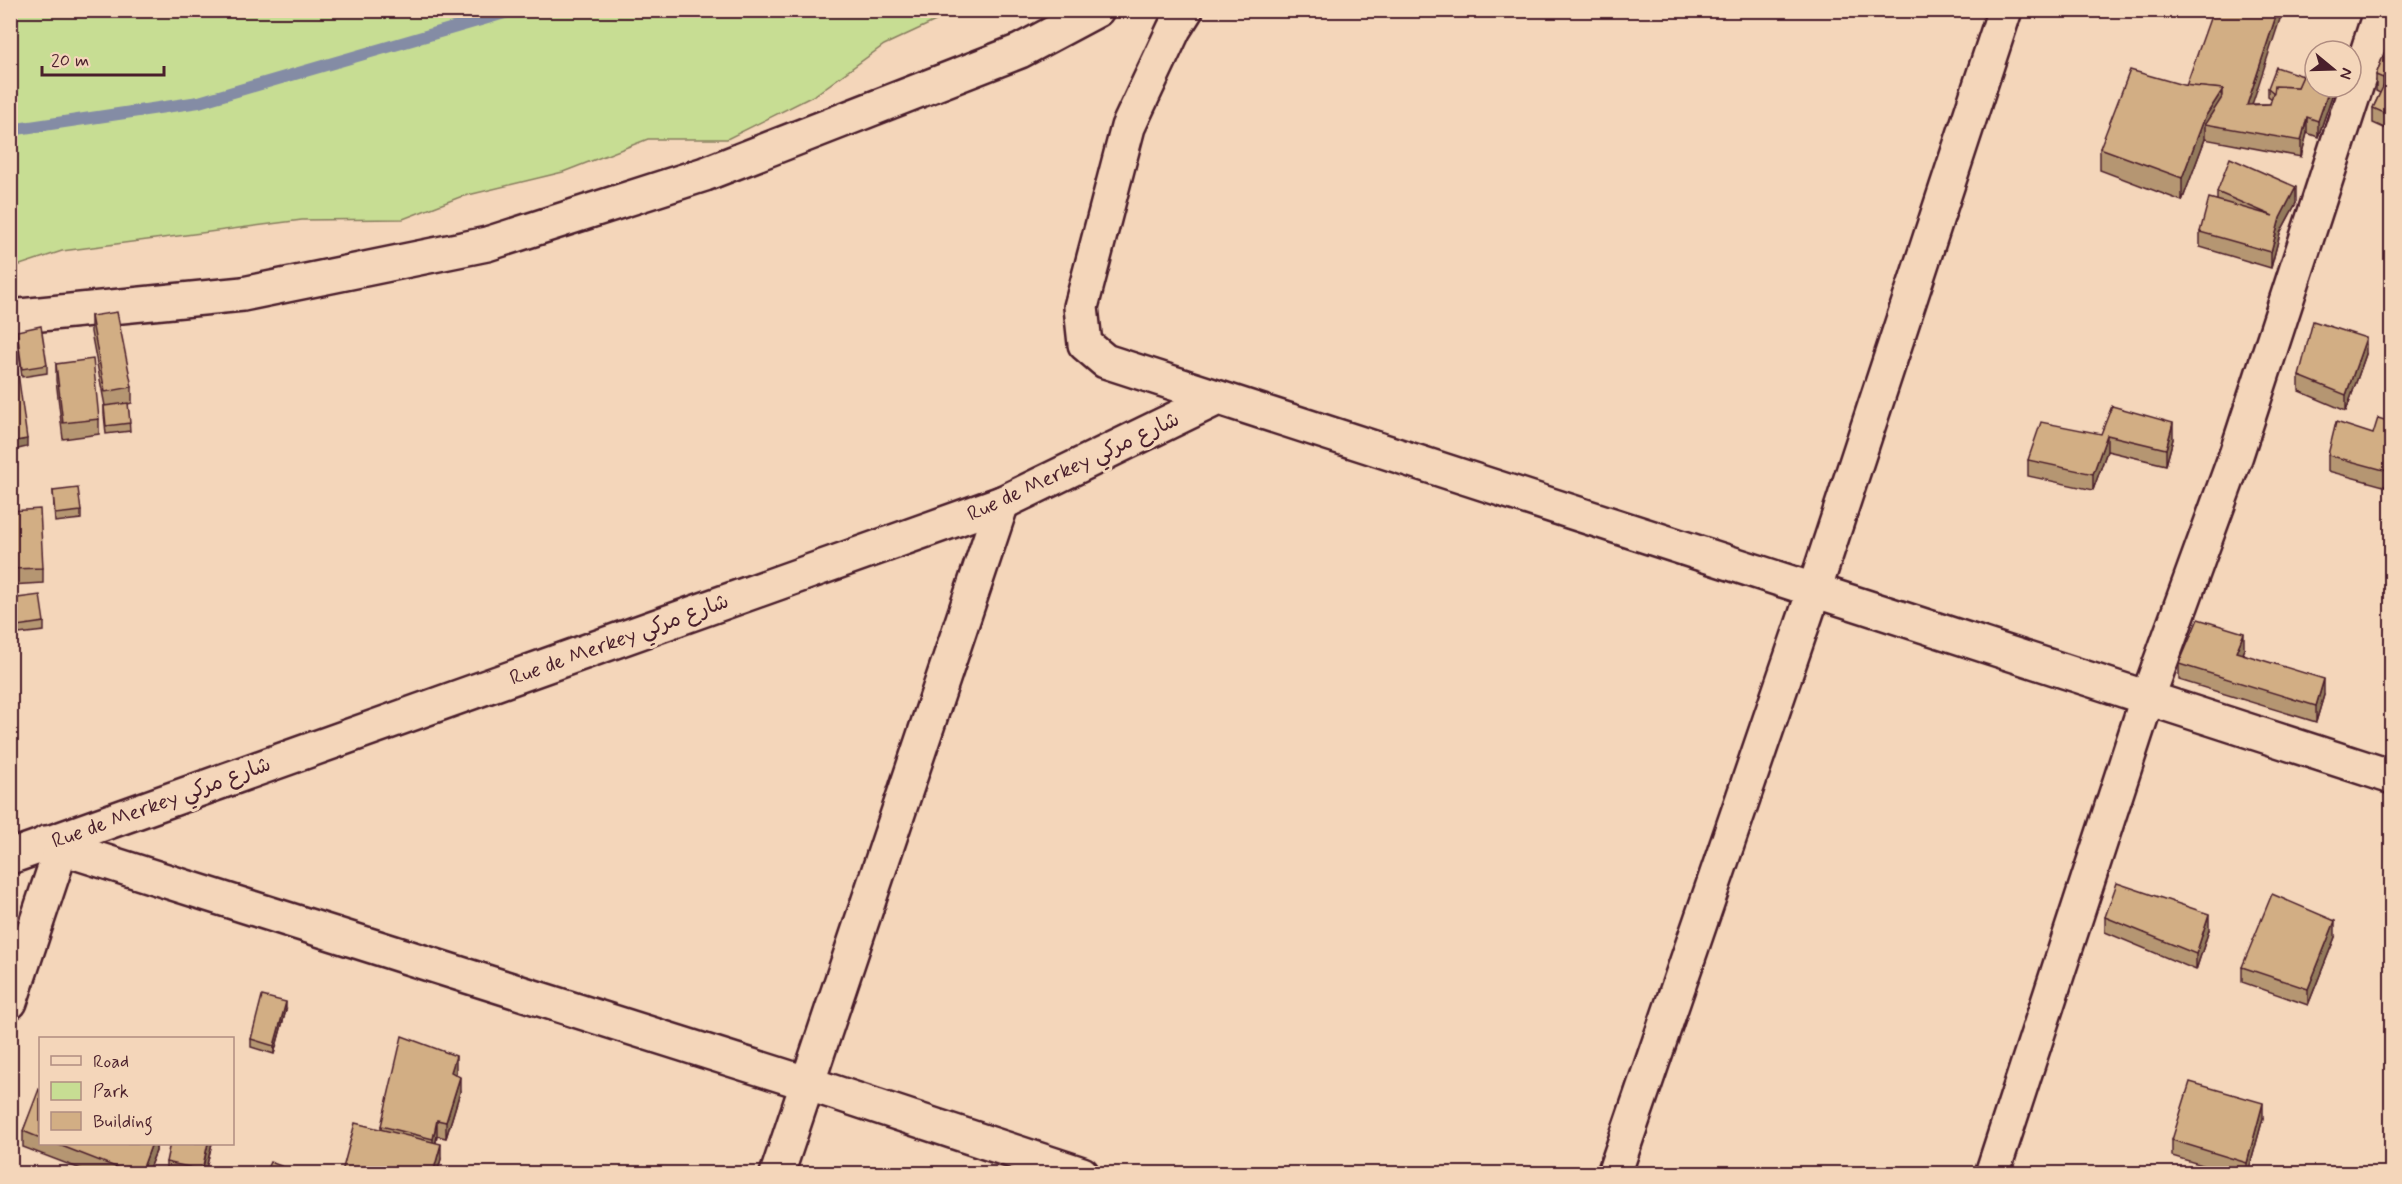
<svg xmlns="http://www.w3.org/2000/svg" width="2402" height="1184" viewBox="0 0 2402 1184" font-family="Mynerve,'Playpen Sans Arabic',sans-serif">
  <rect width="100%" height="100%" fill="#f4d6ba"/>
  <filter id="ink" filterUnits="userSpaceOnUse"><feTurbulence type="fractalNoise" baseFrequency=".0167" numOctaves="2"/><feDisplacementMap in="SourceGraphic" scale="12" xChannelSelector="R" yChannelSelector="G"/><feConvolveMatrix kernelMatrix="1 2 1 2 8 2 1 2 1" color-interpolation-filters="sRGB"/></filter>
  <g filter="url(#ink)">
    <!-- green -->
    <polygon fill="#c7dd93" stroke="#887e5f" stroke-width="1.5" points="11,10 957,10 957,11 884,45 815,95 727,139 648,139 563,172 460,197 403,219 302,220 62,251 11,268"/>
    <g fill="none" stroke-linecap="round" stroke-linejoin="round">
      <!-- stream -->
      <polyline stroke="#848ca5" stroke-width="12" points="10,130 199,102 515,10"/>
      <defs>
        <g id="street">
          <polyline points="1186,10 1174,29 1128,127 1081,307 1085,344 1105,361 2392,777"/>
          <polyline points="10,317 243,294 487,244 705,174 1020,51 1097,10"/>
          <polyline points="46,843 806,1083 1082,1174"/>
          <polyline points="10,857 1002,503 1218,398"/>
          <polyline points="10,1002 61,849"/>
          <polyline points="777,1174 1002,503"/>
          <polyline points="1614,1174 1814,591 2005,10"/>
          <polyline points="1992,1174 2147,699 2236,455 2381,10"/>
        </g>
      </defs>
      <!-- street casing -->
      <use href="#street" stroke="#4a1f2b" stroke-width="38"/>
      <!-- street -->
      <use href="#street" stroke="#f4d6ba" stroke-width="33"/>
    </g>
    <!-- wall -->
    <g fill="#b59672" stroke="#4a1f2b" stroke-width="1.5">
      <polygon points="2391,35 2391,131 2373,123 2373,108 2380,93 2376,91 2376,75"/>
      <polygon points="2183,85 2252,104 2270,104 2272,99 2268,96 2268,88 2333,87 2333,93 2318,137 2307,133 2301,157 2205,139 2182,201 2100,170 2100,148"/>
      <polygon points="2217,192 2296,203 2280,233 2271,268 2200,247 2200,232 2217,200"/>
      <polygon points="91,316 132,387 132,403 128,404 130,431 106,434 104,414 104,406 105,406 91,332"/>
      <polygon points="17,331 47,365 47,373 22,377 17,339"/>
      <polygon points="2366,354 2346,411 2299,391 2299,376"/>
      <polygon points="56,364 99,419 99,434 63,439 56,380"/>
      <polygon points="2391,422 2391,488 2328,471 2328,455 2373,434"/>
      <polygon points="2101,434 2173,439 2166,465 2107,451 2093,490 2028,476 2028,460"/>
      <polygon points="53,491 81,511 81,519 55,522"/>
      <polygon points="10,511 43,568 43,583 10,585"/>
      <polygon points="10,599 44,622 44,631 10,635"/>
      <polygon points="2244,649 2242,653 2324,695 2316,722 2179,680 2179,664"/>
      <polygon points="2105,917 2209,930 2196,970 2105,932"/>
      <polygon points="2335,937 2308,1005 2242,982 2242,967"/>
      <polygon points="286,1010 274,1054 251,1047 251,1039"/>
      <polygon points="456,1072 456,1074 460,1092 446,1138 437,1136 436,1142 441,1159 437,1173 342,1173 342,1172 381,1129 381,1126"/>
      <polygon points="40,1090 40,1143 156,1143 156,1151 147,1173 91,1173 23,1147 23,1131"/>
      <polygon points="2263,1118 2248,1173 2229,1173 2172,1156 2172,1140"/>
      <polygon points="212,1143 205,1173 166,1173 166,1162"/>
    </g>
    <!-- shaded-wall -->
    <g fill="#937a5c" stroke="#4a1f2b" stroke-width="1.5">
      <polygon points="2278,10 2283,10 2247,120 2247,105"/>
      <polygon points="2391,56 2391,71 2383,94 2383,78"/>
      <polygon points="2330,87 2333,87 2333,93 2318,137 2318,121"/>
      <polygon points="2223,89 2223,112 2205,124 2205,139 2182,201 2182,178 2205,117"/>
      <polygon points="2307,117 2307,133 2301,157 2301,141"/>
      <polygon points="2296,187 2296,203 2280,233 2271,268 2271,252 2280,218"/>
      <polygon points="2366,338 2366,354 2346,411 2346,395"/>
      <polygon points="2173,423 2173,439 2166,465 2166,449"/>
      <polygon points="2107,435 2107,451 2093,490 2093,474"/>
      <polygon points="27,439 27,447 10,451 10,442"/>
      <polygon points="2244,633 2244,649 2236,667 2236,652"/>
      <polygon points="2324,679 2324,695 2316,722 2316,706"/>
      <polygon points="2209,914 2209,930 2196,970 2196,954"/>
      <polygon points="2335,921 2335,937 2308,1005 2308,989"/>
      <polygon points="286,1002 286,1010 274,1054 274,1046"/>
      <polygon points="456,1056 456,1072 451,1088 451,1072"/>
      <polygon points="460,1077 460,1092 446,1138 446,1122"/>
      <polygon points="2263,1103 2263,1118 2248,1173 2247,1173 2247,1163"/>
      <polygon points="437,1120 437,1136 433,1155 433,1139"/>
      <polygon points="152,1143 156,1143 156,1151 147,1173 141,1173"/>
      <polygon points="208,1143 212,1143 205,1173 202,1173"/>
      <polygon points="441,1144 441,1159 437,1173 433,1173"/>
    </g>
    <!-- building -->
    <g fill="#d2ae84" stroke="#4a1f2b" stroke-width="1.5">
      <polygon points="2213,10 2278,10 2247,105 2270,104 2275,86 2298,87 2305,69 2315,72 2315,87 2330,87 2318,121 2307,117 2301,141 2205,124 2223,96 2223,89 2186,86"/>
      <polygon points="2391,35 2391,56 2383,78 2376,75"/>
      <polygon points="2276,67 2303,76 2298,87 2275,86 2274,93 2268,88"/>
      <polygon points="2130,70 2183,85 2223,89 2205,117 2182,178 2100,148"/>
      <polygon points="2391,70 2391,116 2373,108"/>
      <polygon points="2230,158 2296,187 2280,218 2271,252 2200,232 2209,198 2273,216 2217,192"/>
      <polygon points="117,312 132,387 105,392 91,316"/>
      <polygon points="2313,321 2366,338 2346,395 2299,376"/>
      <polygon points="41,326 47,365 22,369 17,331"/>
      <polygon points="10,329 12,329 27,439 10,442"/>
      <polygon points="93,359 99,419 63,423 56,364"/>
      <polygon points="128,403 130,423 106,426 104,406"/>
      <polygon points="2112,406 2173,423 2166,449 2107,435 2093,474 2028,460 2041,422 2101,434"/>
      <polygon points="2378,418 2391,422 2391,472 2328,455 2336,422 2373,434"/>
      <polygon points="78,488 81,511 55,514 53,491"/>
      <polygon points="40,509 43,568 10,569 10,511"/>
      <polygon points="40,595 44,622 10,627 10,599"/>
      <polygon points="2198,619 2244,633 2236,652 2324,679 2316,706 2179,664"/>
      <polygon points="2117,883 2209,914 2196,954 2105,917"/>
      <polygon points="2272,894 2335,921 2308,989 2242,967"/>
      <polygon points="262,996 286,1002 274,1046 251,1039"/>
      <polygon points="402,1036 456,1056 451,1072 460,1077 446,1122 437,1120 433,1139 381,1126"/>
      <polygon points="2190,1082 2263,1103 2247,1163 2172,1140"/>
      <polygon points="39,1089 40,1090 40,1138 23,1131"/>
      <polygon points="355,1123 441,1144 433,1173 346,1173 342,1172"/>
      <polygon points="54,1143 152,1143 141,1173 131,1173"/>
      <polygon points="170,1143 208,1143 202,1170 166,1162"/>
      <polygon points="270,1162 300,1173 265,1173"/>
    </g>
  </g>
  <g text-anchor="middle" stroke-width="6" stroke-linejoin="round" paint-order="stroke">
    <!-- street labels -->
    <g font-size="21" fill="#4a1f2b" stroke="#f4d6ba">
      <text transform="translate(1073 466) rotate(-25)" y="7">Rue de Merkey شارع مركي</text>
      <text transform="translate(619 639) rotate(-20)" y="7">Rue de Merkey شارع مركي</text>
      <text transform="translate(161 802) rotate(-20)" y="7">Rue de Merkey شارع مركي</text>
    </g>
  </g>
  <!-- margin -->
  <rect width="2402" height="1184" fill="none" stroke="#f4d6ba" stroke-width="36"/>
  <rect x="18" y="18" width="2366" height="1148" fill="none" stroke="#4a1f2b" stroke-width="2" filter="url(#ink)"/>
  <!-- legend -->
  <rect x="39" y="1037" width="195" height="108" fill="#f4d6ba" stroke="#b08d81" stroke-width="1.5"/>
  <rect x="51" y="1056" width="30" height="9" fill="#f4d6ba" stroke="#b08d81" stroke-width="1.5"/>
  <text x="93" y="1067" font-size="18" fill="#4a1f2b">Road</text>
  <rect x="51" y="1082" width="30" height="18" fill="#c7dd93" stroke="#b08d81" stroke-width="1.5"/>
  <text x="93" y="1097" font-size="18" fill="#4a1f2b">Park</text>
  <rect x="51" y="1112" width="30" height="18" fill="#d2ae84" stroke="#b08d81" stroke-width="1.5"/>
  <text x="93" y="1127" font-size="18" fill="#4a1f2b">Building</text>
  <!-- north arrow -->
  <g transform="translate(2333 69) rotate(109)"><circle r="28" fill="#f4d6ba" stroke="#b08d81" stroke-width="1.5"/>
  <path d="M0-4.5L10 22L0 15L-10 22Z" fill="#4a1f2b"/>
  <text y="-9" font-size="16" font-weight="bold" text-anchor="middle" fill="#4a1f2b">N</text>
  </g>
  <!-- scale -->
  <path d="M42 66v9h122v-9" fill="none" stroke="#4a1f2b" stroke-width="3"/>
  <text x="51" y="66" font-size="18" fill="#4a1f2b" stroke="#f4d6ba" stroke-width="4.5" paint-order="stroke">20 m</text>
</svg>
